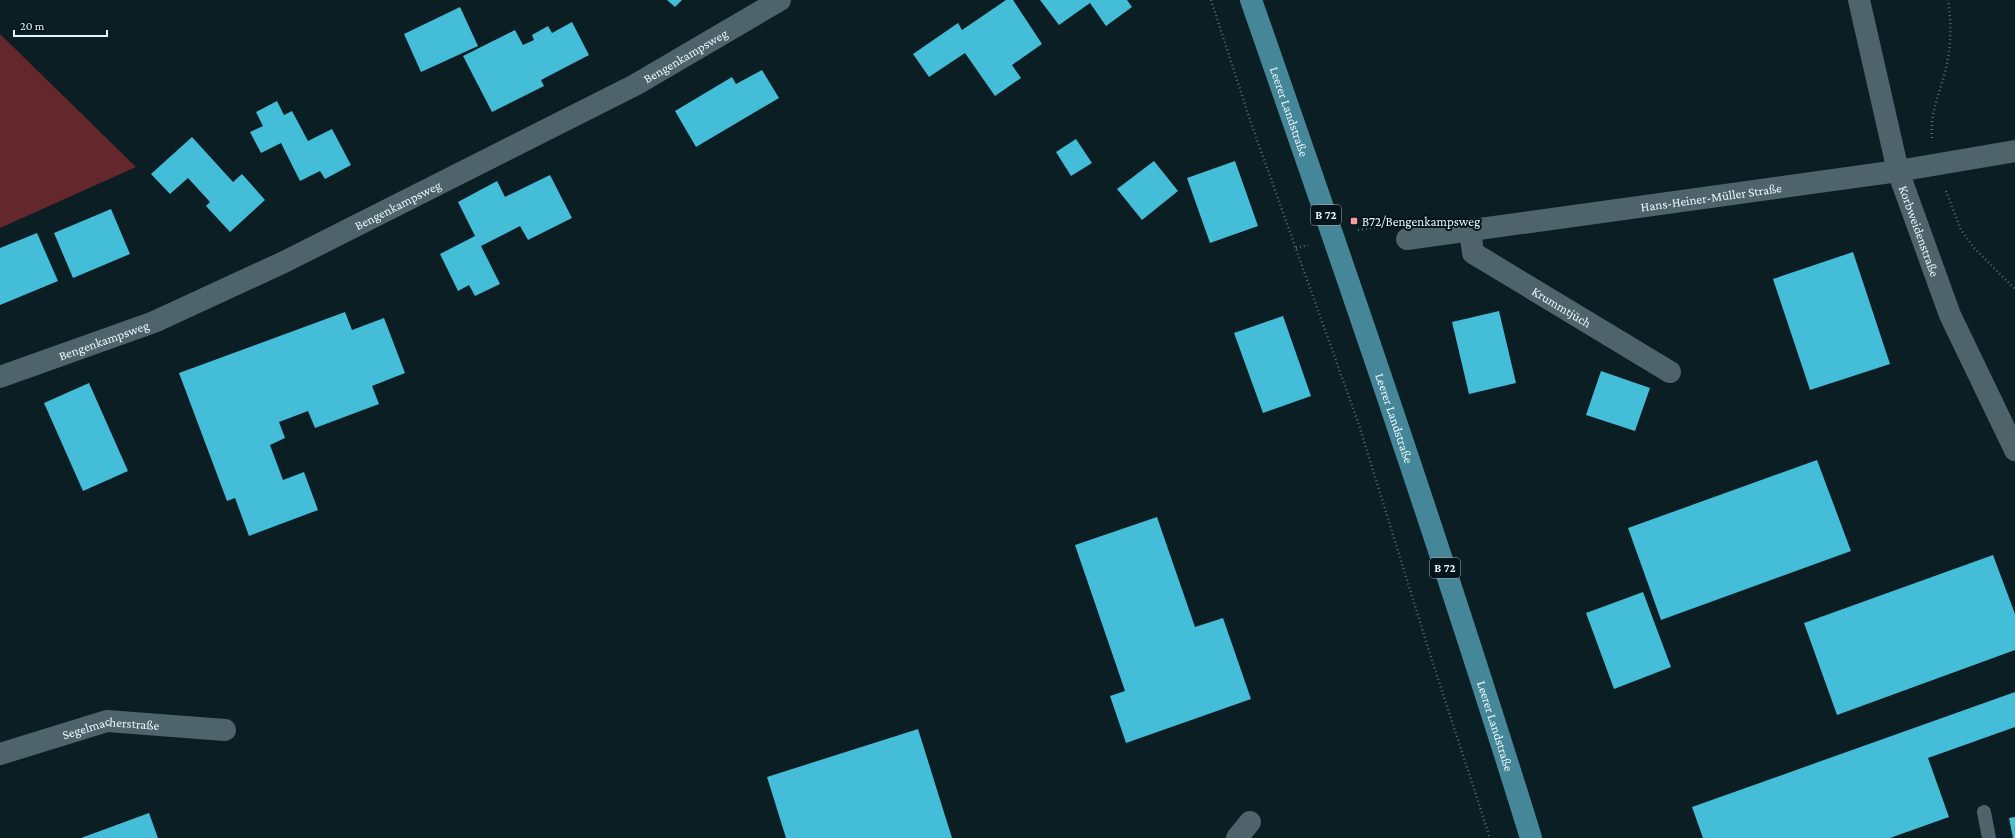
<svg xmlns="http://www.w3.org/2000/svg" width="2015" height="838" viewBox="0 0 2015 838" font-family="'Crimson Pro',serif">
  <rect width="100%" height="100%" fill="#0a1e23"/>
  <!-- green -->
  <polygon fill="#64282c" points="0,34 136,167 0,228"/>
  <!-- building -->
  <g fill="#44bdd9">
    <polygon points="667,0 682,0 675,7"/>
    <polygon points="1006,0 1013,0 1042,44 1012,65 1021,78 995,96 965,53 929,77 913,54 958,23 962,30"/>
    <polygon points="1040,0 1127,0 1132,7 1106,26 1090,3 1059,25"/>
    <polygon points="460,7 478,46 421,72 404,34"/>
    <polygon points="572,22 589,55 541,80 544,86 492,112 463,56 515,30 523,45 534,40 532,35 548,26 552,33"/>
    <polygon points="762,70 779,98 696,147 675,111 732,77 736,84"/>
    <polygon points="277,101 284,115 292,111 308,141 332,129 351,165 325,179 320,171 300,181 281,143 261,153 250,132 263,126 256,112"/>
    <polygon points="192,137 233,182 242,174 265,200 230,232 206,206 210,202 188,178 170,194 151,174"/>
    <polygon points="1076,139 1092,163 1071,176 1056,152"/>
    <polygon points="1154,161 1178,191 1142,220 1117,189"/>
    <polygon points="1235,161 1258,226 1210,243 1187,178"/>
    <polygon points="550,175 572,218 528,240 520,226 481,246 500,284 475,296 469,285 458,291 440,254 475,236 458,202 497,181 505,197"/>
    <polygon points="111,209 130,254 73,278 54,233"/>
    <polygon points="37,233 58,281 0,305 0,248"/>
    <polygon points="1853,252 1890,364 1810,390 1773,279"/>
    <polygon points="1499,311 1516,383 1469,394 1452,322"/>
    <polygon points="345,312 352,330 384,318 405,373 372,386 379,404 315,428 308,411 279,422 285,438 270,445 283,480 304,472 318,510 249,536 235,498 227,501 179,373"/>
    <polygon points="1283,316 1311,396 1263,413 1234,333"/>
    <polygon points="1601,371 1650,388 1635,431 1586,415"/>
    <polygon points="89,383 128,471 83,491 44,403"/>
    <polygon points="1817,460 1851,551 1661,620 1628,528"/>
    <polygon points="1157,517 1195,627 1223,618 1251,699 1126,743 1110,696 1125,691 1075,545"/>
    <polygon points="1993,555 2015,614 2015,650 1837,715 1804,623"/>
    <polygon points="1643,592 1671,667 1614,689 1586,613"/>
    <polygon points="2015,692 2015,727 1928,758 1949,817 1890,838 1703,838 1692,807"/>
    <polygon points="918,729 952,838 786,838 767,777"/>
    <polygon points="149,813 158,838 81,838"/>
    <polygon points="2015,817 2015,838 2013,838 2009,818"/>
  </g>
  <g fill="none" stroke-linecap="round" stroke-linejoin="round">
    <!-- path -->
    <g stroke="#58696e" stroke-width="2.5" stroke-dasharray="1 3" stroke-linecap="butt">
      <polyline points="1211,0 1251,123 1359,425 1429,651 1490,838"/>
      <path d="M1932,138C1930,115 1938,97 1944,76C1951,50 1952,26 1948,0"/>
      <polyline points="1946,191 1961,230 1974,248 2015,289"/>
      <polyline points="1358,230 1383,226"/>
      <polyline points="1296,248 1308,245"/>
    </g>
    <!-- service -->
    <polyline stroke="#4f646a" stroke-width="14" points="1984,812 1989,838"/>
    <!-- minor -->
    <g stroke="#4f646a" stroke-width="22">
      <path id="s1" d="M1859,0L1898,171L1950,315L2015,450"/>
      <path id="s2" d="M1470,229L1473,253L1670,372"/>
      <path id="s3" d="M1407,239L1898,171L2015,151"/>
      <path id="s4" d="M0,377L154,322L284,262L635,85L780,0"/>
      <path id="s5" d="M0,754L107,721L225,730"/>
      <polyline points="1237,838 1250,822"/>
    </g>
    <!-- primary -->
    <path stroke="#458798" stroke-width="22" id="s6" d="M1251,0C1348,278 1444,557 1531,838"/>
  </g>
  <!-- markers -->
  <rect fill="#f59b9d" stroke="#03151a" stroke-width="1.5" x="1350" y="217" width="8" height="8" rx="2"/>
  <g text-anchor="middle" stroke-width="4" stroke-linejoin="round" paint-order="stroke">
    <!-- shield labels -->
    <g fill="#03151a" stroke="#a4b2b6" stroke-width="1">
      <rect x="1311" y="205" width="30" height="20" rx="3"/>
      <rect x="1430" y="558" width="30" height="20" rx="3"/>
    </g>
    <g font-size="12" font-weight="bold" fill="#e9f6f9">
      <text x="1326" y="219">B 72</text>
      <text x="1445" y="572">B 72</text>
    </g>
    <!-- street labels -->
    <g font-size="13" fill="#e9f6f9" stroke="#03151a">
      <text dy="5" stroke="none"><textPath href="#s4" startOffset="758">Bengenkampsweg</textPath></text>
      <text dy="5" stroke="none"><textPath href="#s6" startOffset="118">Leerer Landstraße</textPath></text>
      <text dy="5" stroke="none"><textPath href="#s3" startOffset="307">Hans-Heiner-Müller Straße</textPath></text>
      <text dy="5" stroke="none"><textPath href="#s4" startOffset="434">Bengenkampsweg</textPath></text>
      <text dy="5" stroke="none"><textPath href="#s1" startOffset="239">Korbweidenstraße</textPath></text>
      <text dy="5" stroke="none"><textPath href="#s2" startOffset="128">Krummtjüch</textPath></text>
      <text dy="5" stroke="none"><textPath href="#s4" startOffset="110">Bengenkampsweg</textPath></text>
      <text dy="5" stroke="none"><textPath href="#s6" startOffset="442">Leerer Landstraße</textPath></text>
      <text dy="5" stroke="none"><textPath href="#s6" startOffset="766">Leerer Landstraße</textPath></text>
      <text dy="5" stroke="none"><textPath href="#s5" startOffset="115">Segelmacherstraße</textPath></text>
    </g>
    <!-- poi labels -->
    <g font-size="13" fill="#e9f6f9" stroke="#03151a" text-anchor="start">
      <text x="1362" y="226">B72/Bengenkampsweg</text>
    </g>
  </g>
  <!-- scale -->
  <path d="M14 30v6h93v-6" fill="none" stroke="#e9f6f9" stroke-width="2"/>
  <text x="20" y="30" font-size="12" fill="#e9f6f9" stroke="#03151a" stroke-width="3" paint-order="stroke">20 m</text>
</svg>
